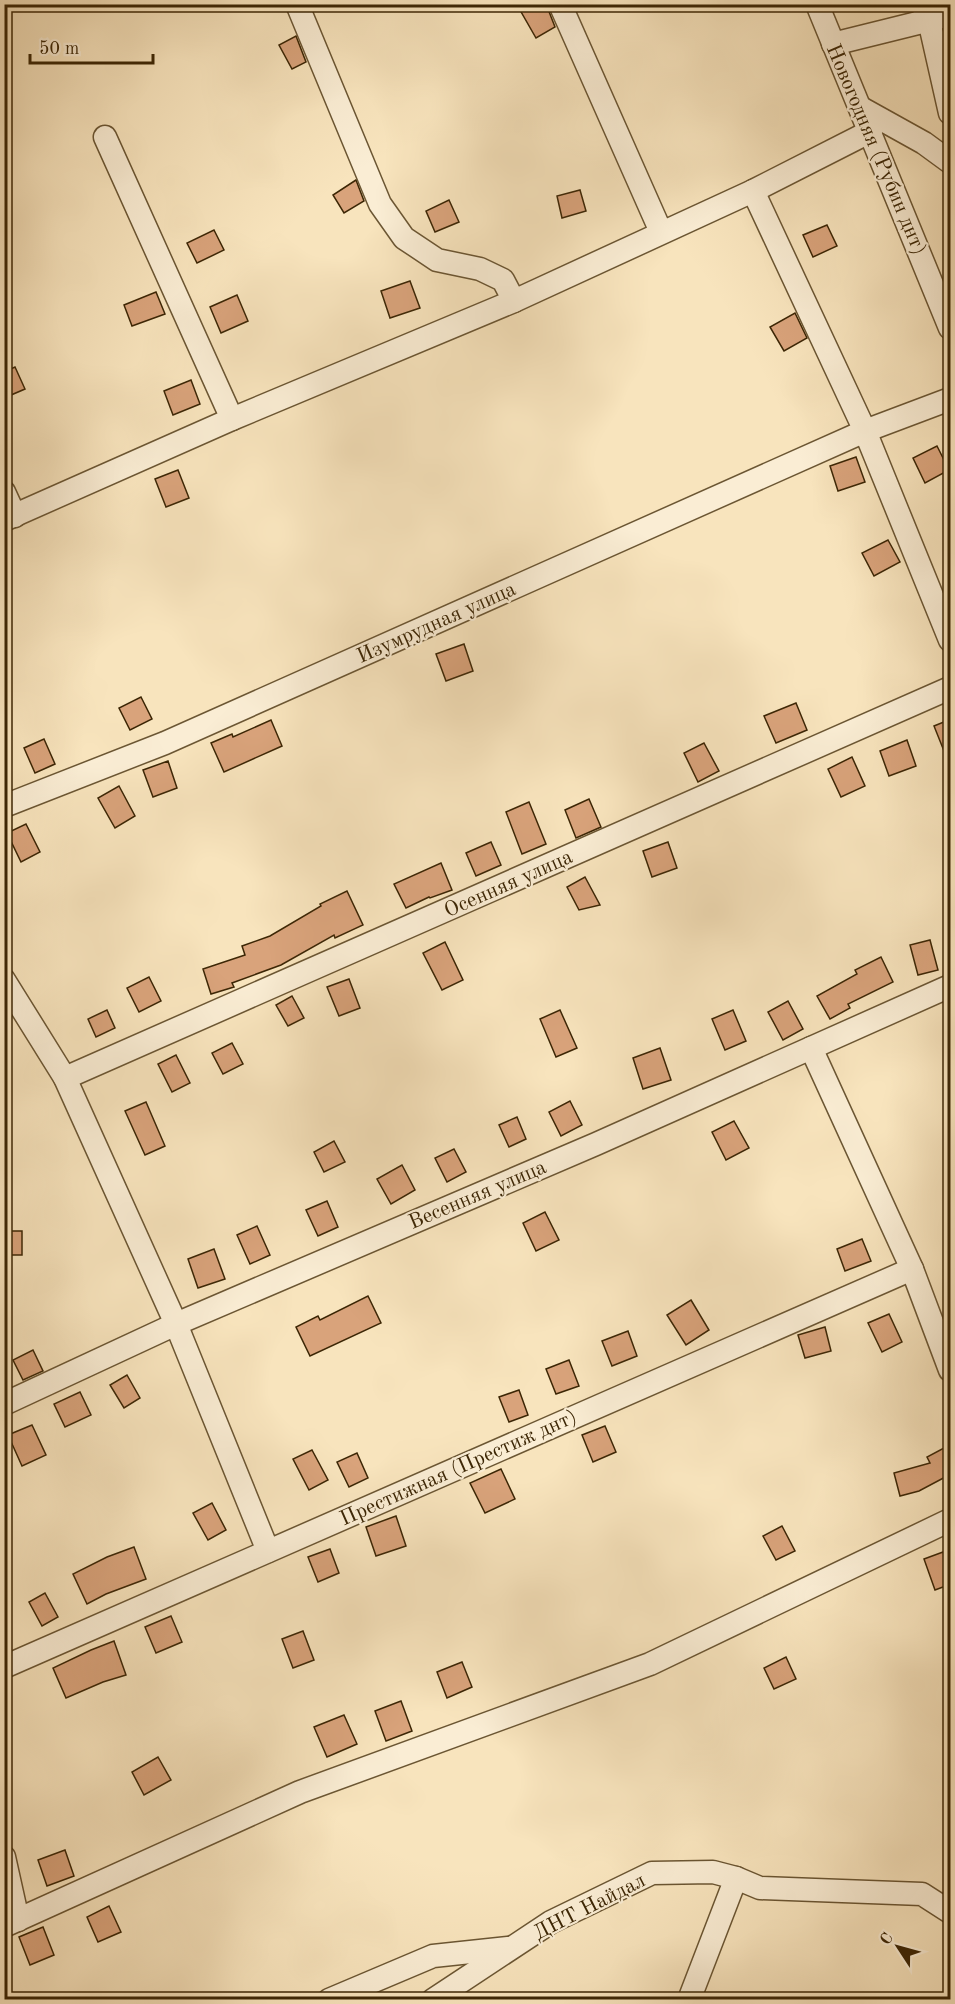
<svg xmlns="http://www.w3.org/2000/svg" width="955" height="2004" viewBox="0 0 955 2004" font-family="'Old Standard TT',serif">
  <rect width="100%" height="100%" fill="#f8e4bd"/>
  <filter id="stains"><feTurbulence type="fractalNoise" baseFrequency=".00333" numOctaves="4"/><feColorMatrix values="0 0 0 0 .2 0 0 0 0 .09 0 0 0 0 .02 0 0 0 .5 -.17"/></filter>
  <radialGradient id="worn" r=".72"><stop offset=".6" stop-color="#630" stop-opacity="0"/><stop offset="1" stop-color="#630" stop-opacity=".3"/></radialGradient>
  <!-- building -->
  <g fill="#d9a37b" stroke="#3c2605" stroke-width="1.5">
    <polygon points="530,4 546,4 555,27 536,38 520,10"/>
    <polygon points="296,36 306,62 292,69 279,45"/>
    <polygon points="356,180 364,201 344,213 333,195"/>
    <polygon points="580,190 586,211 562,218 557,196"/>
    <polygon points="449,200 459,222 435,232 426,211"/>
    <polygon points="827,225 837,246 813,257 803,235"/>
    <polygon points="214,230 224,250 197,263 187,243"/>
    <polygon points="410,281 420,308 390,318 381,291"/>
    <polygon points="156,292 165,314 132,326 124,305"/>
    <polygon points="237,295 248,321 221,333 210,307"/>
    <polygon points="795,313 807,338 784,351 770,327"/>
    <polygon points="15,367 25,389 4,398 4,372"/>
    <polygon points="191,380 200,404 173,415 164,391"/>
    <polygon points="937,446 949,470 925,483 913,458"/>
    <polygon points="856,457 865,482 838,491 830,466"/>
    <polygon points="178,470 189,498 166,507 155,479"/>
    <polygon points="888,540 900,562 874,576 862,553"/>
    <polygon points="464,644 473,671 446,681 436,654"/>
    <polygon points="141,697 152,719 130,730 119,708"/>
    <polygon points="796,703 807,730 776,743 764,716"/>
    <polygon points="951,719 951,766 950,766 934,726"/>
    <polygon points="271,720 282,746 224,772 211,743 232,734 233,737"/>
    <polygon points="44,739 55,764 35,773 24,748"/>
    <polygon points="907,740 916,766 889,776 880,751"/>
    <polygon points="704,743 719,771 698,782 684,753"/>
    <polygon points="852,757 865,786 841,797 828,769"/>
    <polygon points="168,761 177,788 153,797 143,770"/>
    <polygon points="119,786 135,816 115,828 98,798"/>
    <polygon points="589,799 601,827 576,838 565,810"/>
    <polygon points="529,802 546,844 522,854 506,812"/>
    <polygon points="26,824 40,852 21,862 7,833"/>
    <polygon points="491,842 501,865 476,876 466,853"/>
    <polygon points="668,842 677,868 652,877 643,851"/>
    <polygon points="441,863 452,890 430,898 429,897 406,908 394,884"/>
    <polygon points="585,877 600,905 579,910 567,887"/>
    <polygon points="347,891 363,925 335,938 334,935 281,965 232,983 234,987 211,994 203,969 245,955 242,946 270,936 321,906 320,904"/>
    <polygon points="930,940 938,970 918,975 910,945"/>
    <polygon points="445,942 463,980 442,990 423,953"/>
    <polygon points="881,957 893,982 848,1004 850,1008 830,1019 817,996 857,974 855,970"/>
    <polygon points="149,977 161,1001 139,1012 127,988"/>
    <polygon points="349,979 360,1008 339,1016 327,987"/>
    <polygon points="292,996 304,1018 288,1026 276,1005"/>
    <polygon points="788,1001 803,1029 783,1040 768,1012"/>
    <polygon points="107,1010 115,1028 96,1037 88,1019"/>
    <polygon points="560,1010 577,1048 556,1057 540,1019"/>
    <polygon points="733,1010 746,1041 725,1050 712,1019"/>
    <polygon points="232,1043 243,1064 223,1074 212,1053"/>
    <polygon points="660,1048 671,1080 643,1089 633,1058"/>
    <polygon points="176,1055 190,1083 172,1092 158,1064"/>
    <polygon points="570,1101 582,1125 561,1136 549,1112"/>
    <polygon points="146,1102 165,1146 145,1155 125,1111"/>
    <polygon points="517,1117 526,1139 509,1147 499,1125"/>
    <polygon points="734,1121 749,1148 726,1160 712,1132"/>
    <polygon points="334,1141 345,1162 324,1172 314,1152"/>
    <polygon points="454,1149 466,1172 447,1182 435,1158"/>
    <polygon points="402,1165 415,1190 391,1204 377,1179"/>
    <polygon points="327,1201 338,1227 318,1236 306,1210"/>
    <polygon points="545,1212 559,1240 536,1251 523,1223"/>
    <polygon points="257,1226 270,1255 250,1264 237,1235"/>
    <rect x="4" y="1231" width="18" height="24"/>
    <polygon points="862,1239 871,1261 845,1271 837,1249"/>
    <polygon points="214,1249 225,1279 198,1288 188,1259"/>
    <polygon points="368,1296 381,1323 310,1356 296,1327 318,1316 320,1320"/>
    <polygon points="691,1300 709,1330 686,1345 667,1315"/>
    <polygon points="889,1314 902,1342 882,1352 868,1323"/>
    <polygon points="825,1327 831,1351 805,1358 798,1335"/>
    <polygon points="628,1331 637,1356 612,1366 602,1341"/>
    <polygon points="33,1350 43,1371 23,1380 13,1360"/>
    <polygon points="569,1360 579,1386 556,1394 546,1369"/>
    <polygon points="127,1375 140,1398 124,1408 110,1385"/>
    <polygon points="519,1390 528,1415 509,1422 499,1397"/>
    <polygon points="80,1392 91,1415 65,1427 54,1404"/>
    <polygon points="32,1425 46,1455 22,1466 8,1435"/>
    <polygon points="605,1426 616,1452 593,1462 582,1435"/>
    <polygon points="944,1448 951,1459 951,1474 919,1491 900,1496 894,1473 930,1463 927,1457"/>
    <polygon points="312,1450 328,1480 309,1490 293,1459"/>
    <polygon points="357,1453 368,1478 349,1487 337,1462"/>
    <polygon points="501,1469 515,1499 485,1513 470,1483"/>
    <polygon points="212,1503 226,1530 208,1540 193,1513"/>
    <polygon points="396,1516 406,1546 376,1556 366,1527"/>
    <polygon points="782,1526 795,1551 776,1560 763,1536"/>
    <polygon points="134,1547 146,1579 106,1594 87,1604 73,1574 107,1557"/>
    <polygon points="330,1549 339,1573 318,1582 308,1557"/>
    <polygon points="943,1552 951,1572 951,1584 935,1590 924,1559"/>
    <polygon points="45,1593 58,1617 42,1626 29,1602"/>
    <polygon points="171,1616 182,1642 156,1653 145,1627"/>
    <polygon points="303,1631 314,1660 293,1668 282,1639"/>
    <polygon points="114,1641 126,1675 103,1682 66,1698 53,1668 91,1650"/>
    <polygon points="786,1657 796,1679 774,1689 764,1668"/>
    <polygon points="462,1662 472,1687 447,1698 437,1672"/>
    <polygon points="401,1701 412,1731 386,1741 375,1711"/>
    <polygon points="344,1715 357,1744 327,1757 314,1727"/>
    <polygon points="158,1757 171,1780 144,1795 132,1772"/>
    <polygon points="65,1850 74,1876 47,1886 38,1860"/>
    <polygon points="109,1906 121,1932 98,1942 87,1917"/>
    <polygon points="43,1927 54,1955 30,1965 19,1937"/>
  </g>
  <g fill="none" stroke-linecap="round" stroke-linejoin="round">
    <defs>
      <g id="minor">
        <polyline points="297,4 380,204 404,238 437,260 480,269 503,280 514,301"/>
        <polyline points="560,4 661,232"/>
        <polyline points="817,4 950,328"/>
        <polyline points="922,4 929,20 950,113"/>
        <polyline points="833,44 950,15"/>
        <polyline points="861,108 924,143 950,162"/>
        <polyline points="105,137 232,419"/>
        <polyline points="753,191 865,431 950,640"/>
        <polyline points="4,492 15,516"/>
        <polyline points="4,520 232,419 514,301 753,191 871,131"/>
        <polyline points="4,806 165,743 865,431 950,399"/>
        <polyline points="4,980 65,1078 176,1324 268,1551"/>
        <polyline points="811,1048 912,1269 950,1370"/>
        <polyline points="65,1078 950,688"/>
        <polyline points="4,1404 176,1324 596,1144 950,986"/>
        <polyline points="4,1667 912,1269"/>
        <polyline points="4,1857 18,1920"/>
        <polyline points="4,1926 300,1792 650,1664 950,1520"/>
        <polyline points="329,2000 433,1956 508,1948"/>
        <polyline points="433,2000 551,1922 652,1873 713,1872 736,1878 760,1888 922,1894 950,1912"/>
        <polyline points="689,2000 736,1878"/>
      </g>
    </defs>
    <!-- minor casing -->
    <use href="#minor" stroke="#6b5633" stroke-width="25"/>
    <!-- minor -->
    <use href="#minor" stroke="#faedd4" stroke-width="22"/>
  </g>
  <g text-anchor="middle" stroke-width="4.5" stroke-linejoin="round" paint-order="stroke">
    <!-- street labels -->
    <g font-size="21" fill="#3c2605" stroke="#faedd4">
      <text transform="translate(877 149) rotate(67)" y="7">Новогодняя (Рубин днт)</text>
      <text transform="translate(436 622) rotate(-24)" y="7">Изумрудная улица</text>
      <text transform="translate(508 883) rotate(-24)" y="7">Осенняя улица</text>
      <text transform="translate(477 1194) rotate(-23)" y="7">Весенняя улица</text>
      <text transform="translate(458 1467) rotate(-24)" y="7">Престижная (Престиж днт)</text>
      <text transform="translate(589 1906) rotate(-27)" y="7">ДНТ Найдал</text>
    </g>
  </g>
  <!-- margin -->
  <rect width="955" height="2004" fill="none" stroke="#f8e4bd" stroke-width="24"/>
  <rect x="6" y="6" width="943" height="1992" fill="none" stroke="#3c2605" stroke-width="3"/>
  <rect x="12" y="12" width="931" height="1980" fill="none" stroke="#3c2605" stroke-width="1.5"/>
  <!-- north arrow -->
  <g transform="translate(898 1947) rotate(306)" stroke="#faedd4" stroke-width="4.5" paint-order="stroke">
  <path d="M0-4.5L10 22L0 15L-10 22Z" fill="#3c2605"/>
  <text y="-9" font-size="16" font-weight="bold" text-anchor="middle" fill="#3c2605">С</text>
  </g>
  <!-- scale -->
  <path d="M30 54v9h123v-9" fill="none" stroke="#3c2605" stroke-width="3"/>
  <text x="39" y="54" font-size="18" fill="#3c2605" stroke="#faedd4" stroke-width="4.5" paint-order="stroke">50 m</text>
  <rect width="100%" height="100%" filter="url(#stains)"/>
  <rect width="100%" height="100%" fill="url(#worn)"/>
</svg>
